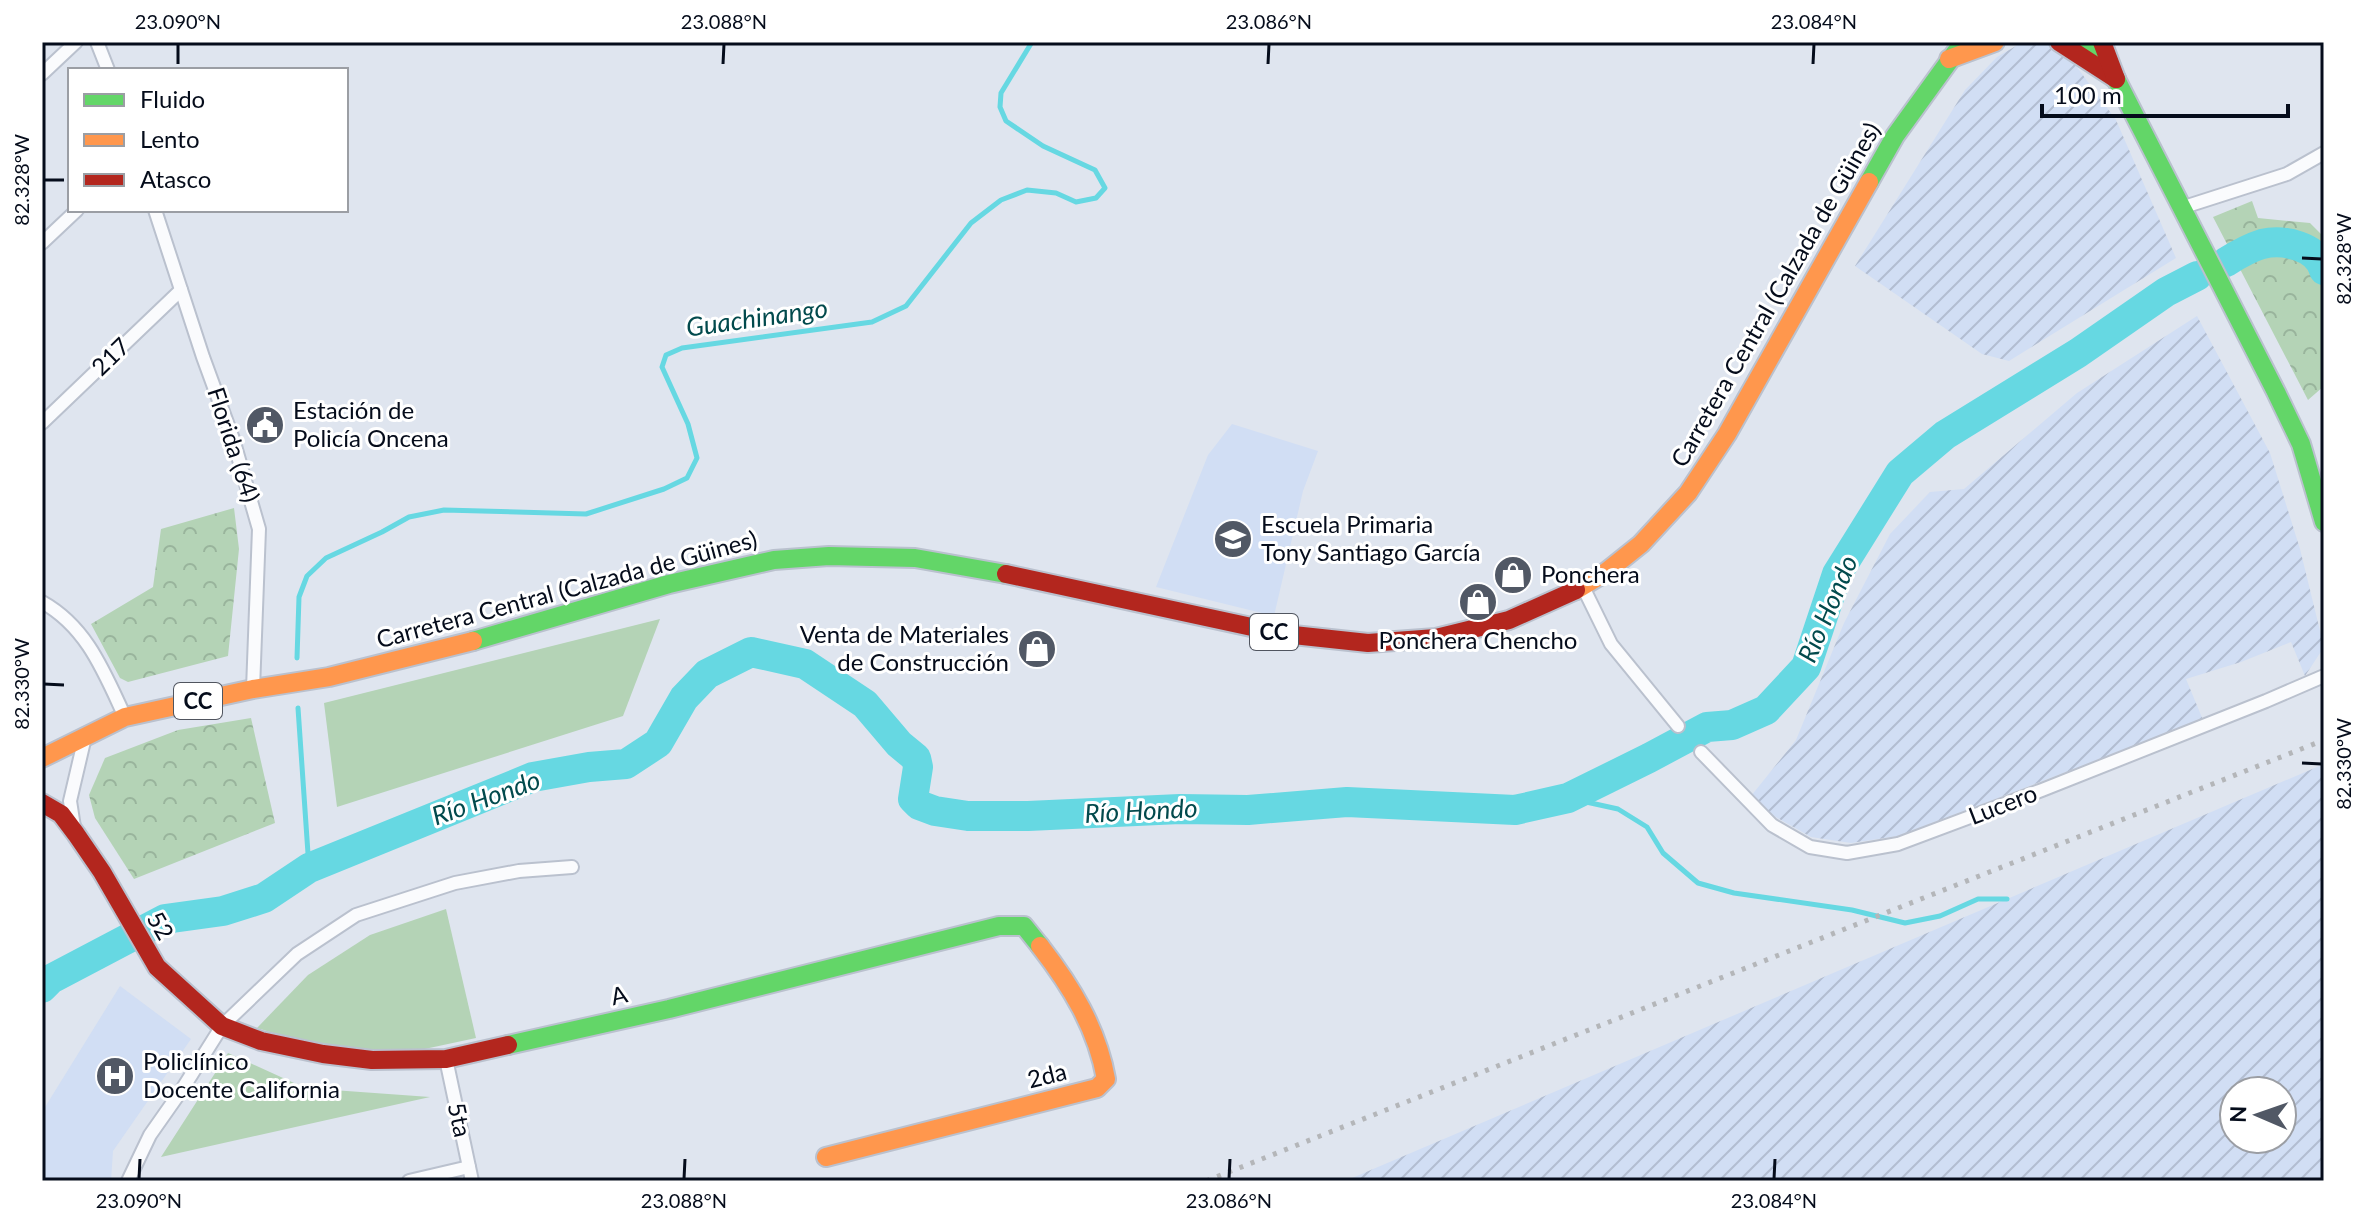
<svg xmlns="http://www.w3.org/2000/svg" width="2366" height="1223" viewBox="0 0 2366 1223" font-family="Lato,sans-serif">
  <defs>
    <pattern id="industrial-furrows" width="10" height="10" patternUnits="userSpaceOnUse" patternTransform="scale(2)"><rect width="10" height="10" fill="#d1def4"/><path d="M-1 1l2-2M0 10L10 0M9 11l2-2" fill="none" stroke="#b2bdd1"/></pattern>
    <pattern id="forest-crowns" width="20" height="18" patternUnits="userSpaceOnUse" patternTransform="scale(2)"><rect width="20" height="18" fill="#b4d3b6"/><path d="M2 6a3 3 0 1 1 6 0M12 15a3 3 0 1 1 6 0" fill="none" stroke="#99b49c"/></pattern>
  </defs>
  <rect width="100%" height="100%" fill="#dfe5ef"/>
  <!-- built -->
  <g fill="#d1def4">
    <polygon points="1232,424 1318,451 1303,491 1274,616 1156,587 1208,455"/>
    <polygon points="120,986 191,1039 113,1151 111,1181 42,1181 42,1112"/>
  </g>
  <!-- industrial -->
  <g fill="url(#industrial-furrows)" fill-rule="evenodd">
    <polygon points="2021,43 2048,44 2071,59 2116,120 2176,258 2009,361 1982,354 1855,266 1965,90 1997,57"/>
    <polygon points="2197,316 2270,453 2300,549 2324,647 2305,676 2291,642 2241,662 2186,679 2203,720 1898,836 1851,843 1811,837 1774,816 1751,796 1796,740 1844,623 1890,534 1930,492 1964,489 2077,393"/>
    <path d="M2324,764V1181H1345L2007,899ZM2234,1091H2282V1139H2234Z"/>
  </g>
  <!-- grass -->
  <g fill="#b4d3b6">
    <polygon points="660,619 623,716 337,807 324,703"/>
    <polygon points="446,909 476,1038 406,1053 313,1045 257,1028 308,975 370,935"/>
    <polygon points="228,1053 305,1088 430,1097 161,1157"/>
  </g>
  <!-- forest -->
  <g fill="url(#forest-crowns)">
    <polygon points="2252,201 2258,218 2310,223 2324,237 2324,386 2308,400 2213,217"/>
    <polygon points="234,508 239,549 228,656 128,682 120,678 91,624 153,587 161,529"/>
    <polygon points="251,718 275,823 134,879 95,818 89,795 105,758 178,730"/>
  </g>
  <g fill="none" stroke-linecap="round" stroke-linejoin="round">
    <!-- stream -->
    <g stroke="#66d8e2" stroke-width="5">
      <polyline points="297,658 299,597 307,576 326,558 382,532 409,517 444,510 586,514 664,489 687,478 697,458 688,424 662,367 666,355 682,348 872,322 906,306 971,223 1001,200 1027,190 1056,193 1076,202 1096,198 1105,188 1095,170 1043,146 1006,121 1000,107 1001,93 1032,42"/>
      <polyline points="298,708 309,868"/>
      <polyline points="1568,798 1618,809 1647,827 1663,853 1698,883 1734,893 1852,910 1905,923 1940,916 1978,899 2007,899"/>
    </g>
    <!-- river -->
    <g stroke="#66d8e2" stroke-width="30">
      <path d="M2226,262C2237,255 2249,248 2262,244C2284,239 2317,246 2324,270"/>
      <polyline points="42,988 51,979 165,919 223,911 264,898 309,868 533,777 589,767 626,764 658,743 684,698 707,674 751,652 805,664 865,704 899,744 916,758 918,767 913,799 919,805 935,811 968,816 1028,816 1180,809 1248,810 1347,802 1515,810 1568,798 1649,758 1707,727 1732,725 1766,710 1806,667 1837,574 1900,473 1945,435 2078,353 2166,292 2197,276"/>
    </g>
    <defs>
      <g id="street">
        <polyline points="97,42 108,70"/>
        <polyline points="42,74 76,42"/>
        <polyline points="2181,208 2287,174 2324,153"/>
        <polyline points="155,210 203,357 233,439 259,529 253,689"/>
        <polyline points="42,243 77,210"/>
        <polyline points="42,423 181,290"/>
        <polyline points="1583,587 1611,644 1678,726"/>
        <path d="M42,602C87,627 104,672 125,717"/>
        <polyline points="1701,752 1772,825 1810,847 1847,853 1898,844 2042,790 2266,701 2324,676"/>
        <polyline points="74,827 70,801 85,737"/>
        <polyline points="446,1059 472,1181"/>
        <polyline points="128,1181 150,1135 183,1088 222,1026 297,954 356,915 455,883 519,871 572,867"/>
        <polyline points="409,1181 469,1167"/>
      </g>
      <g id="fast">
        <polyline points="2086,42 2116,79 2276,392 2301,444 2324,522"/>
        <polyline points="1869,182 1895,136 1963,42"/>
        <polyline points="473,641 669,584 774,560 829,556 915,558 1006,574"/>
        <polyline points="508,1045 669,1009 999,926 1024,926 1040,946"/>
      </g>
      <g id="slow">
        <polyline points="1949,59 1995,42"/>
        <polyline points="1576,590 1606,572 1641,544 1688,493 1727,434 1869,182"/>
        <polyline points="42,758 125,717 253,689 329,677 473,641"/>
        <path d="M826,1157L1097,1088L1106,1079C1097,1028 1071,986 1040,946"/>
      </g>
      <g id="jam">
        <polyline points="2059,42 2116,79"/>
        <polyline points="2102,42 2116,79"/>
        <polyline points="1006,574 1284,634 1368,643 1436,638 1509,620 1576,590"/>
        <polyline points="42,803 61,814 76,834 102,872 157,967 222,1026 261,1041 323,1054 372,1060 446,1059 508,1045"/>
      </g>
    </defs>
    <!-- street casing -->
    <use href="#street" stroke="#bac1ce" stroke-width="16"/>
    <!-- fast casing -->
    <use href="#fast" stroke="#bac1ce" stroke-width="22"/>
    <!-- slow casing -->
    <use href="#slow" stroke="#bac1ce" stroke-width="22"/>
    <!-- jam casing -->
    <use href="#jam" stroke="#bac1ce" stroke-width="22"/>
    <!-- street -->
    <use href="#street" stroke="#fafbfd" stroke-width="12"/>
    <!-- fast -->
    <use href="#fast" stroke="#63d668" stroke-width="18"/>
    <!-- slow -->
    <use href="#slow" stroke="#ff974d" stroke-width="18"/>
    <!-- jam -->
    <use href="#jam" stroke="#b3261e" stroke-width="18"/>
    <!-- rail -->
    <polyline stroke="#b4b6b9" stroke-width="5" stroke-dasharray="4 8" stroke-linecap="butt" points="1206,1181 2324,740"/>
  </g>
  <!-- ticks -->
  <path fill="none" stroke="#050c1b" stroke-width="3" d="M178,64V44M723,64L724,44M1268,64L1269,44M1813,64L1814,44M44,180H64M2302,258L2322,259M44,684L64,685M2302,763L2322,764M139,1179L140,1159M684,1179L685,1159M1229,1179L1230,1159M1774,1179L1775,1159"/>
  <!-- icons -->
  <defs>
    <symbol id="civic-disc" viewBox="-11 -11 22 22"><circle r="9.5" fill="#515865" stroke="#fff"/><path d="M-.6-6.5H3V-4.5H.6V-3L4-1V1h2V6H-6V1h2V-1L-.6-3ZM-1.2 2.5V6h2.4V2.5Z" fill="#fff"/></symbol>
    <symbol id="school-disc" viewBox="-11 -11 22 22"><circle r="9.5" fill="#515865" stroke="#fff"/><path d="M0-5L7-2L0 1L-7-2ZM-4 1L0 2.5L4 1V4Q0 6-4 4Z" fill="#fff"/></symbol>
    <symbol id="shop-disc" viewBox="-11 -11 22 22"><circle r="9.5" fill="#515865" stroke="#fff"/><path d="M-5-2.5h2.3a2.7 3.5 0 0 1 5.4 0H5L5.5 6h-11ZM-1.5-2.5h3a1.5 2.3 0 0 0-3 0Z" fill="#fff"/></symbol>
    <symbol id="hospital-disc" viewBox="-11 -11 22 22"><circle r="9.5" fill="#515865" stroke="#fff"/><path d="M-5-5h3v3.5h4V-5h3V5h-3V1.5h-4V5h-3Z" fill="#fff"/></symbol>
  </defs>
  <g fill-rule="evenodd">
    <use href="#civic-disc" x="243" y="403" width="44" height="44"/>
    <use href="#school-disc" x="1211" y="517" width="44" height="44"/>
    <use href="#shop-disc" x="1491" y="553" width="44" height="44"/>
    <use href="#shop-disc" x="1456" y="580" width="44" height="44"/>
    <use href="#shop-disc" x="1015" y="627" width="44" height="44"/>
    <use href="#hospital-disc" x="93" y="1054" width="44" height="44"/>
  </g>
  <g text-anchor="middle" stroke-width="6" stroke-linejoin="round" paint-order="stroke">
    <!-- shield labels -->
    <g fill="#fff" stroke="#50555f" stroke-width="2">
      <rect x="1250" y="614" width="48" height="36" rx="6"/>
      <rect x="174" y="683" width="48" height="36" rx="6"/>
    </g>
    <g font-size="22" font-weight="bold" fill="#050c1b">
      <text x="1274" y="640">CC</text>
      <text x="198" y="709">CC</text>
    </g>
    <!-- street labels -->
    <g font-size="24" fill="#050c1b" stroke="#fff">
      <text transform="translate(1776 295) rotate(-60)" y="8">Carretera Central (Calzada de Güines)</text>
      <text transform="translate(111 357) rotate(-44)" y="8">217</text>
      <text transform="translate(233 445) rotate(72)" y="8">Florida (64)</text>
      <text transform="translate(567 590) rotate(-15)" y="8">Carretera Central (Calzada de Güines)</text>
      <text transform="translate(2003 805) rotate(-21)" y="8">Lucero</text>
      <text transform="translate(160 926) rotate(60)" y="8">52</text>
      <text transform="translate(619 996) rotate(-13)" y="8">A</text>
      <text transform="translate(1047 1076) rotate(-14)" y="8">2da</text>
      <text transform="translate(459 1120) rotate(78)" y="8">5ta</text>
    </g>
    <!-- poi labels -->
    <g font-size="24" fill="#050c1b" stroke="#fff" text-anchor="start">
      <text x="293" y="419">Estación de<tspan x="293" dy="28">Policía Oncena</tspan></text>
      <text x="1261" y="533">Escuela Primaria<tspan x="1261" dy="28">Tony Santiago García</tspan></text>
      <text x="1541" y="583">Ponchera</text>
      <text x="1009" y="643" text-anchor="end">Venta de Materiales<tspan x="1009" dy="28">de Construcción</tspan></text>
      <text x="1478" y="649" text-anchor="middle">Ponchera Chencho</text>
      <text x="143" y="1070">Policlínico<tspan x="143" dy="28">Docente California</tspan></text>
    </g>
    <!-- water labels -->
    <g font-size="26" font-style="italic" fill="#024a4d" stroke="#fff">
      <text transform="translate(757 318) rotate(-8)" y="9">Guachinango</text>
      <text transform="translate(1828 609) rotate(-67)" y="9">Río Hondo</text>
      <text transform="translate(486 798) rotate(-20)" y="9">Río Hondo</text>
      <text transform="translate(1141 811) rotate(-3)" y="9">Río Hondo</text>
    </g>
  </g>
  <!-- border -->
  <rect width="2366" height="1223" fill="none" stroke="#ffffff" stroke-width="88"/>
  <!-- legend -->
  <rect x="68" y="68" width="280" height="144" fill="#ffffff" stroke="#9b9ea4" stroke-width="2"/>
  <rect x="84" y="94" width="40" height="12" fill="#63d668" stroke="#9b9ea4" stroke-width="2"/>
  <text x="140" y="108" font-size="24" fill="#050c1b">Fluido</text>
  <rect x="84" y="134" width="40" height="12" fill="#ff974d" stroke="#9b9ea4" stroke-width="2"/>
  <text x="140" y="148" font-size="24" fill="#050c1b">Lento</text>
  <rect x="84" y="174" width="40" height="12" fill="#b3261e" stroke="#9b9ea4" stroke-width="2"/>
  <text x="140" y="188" font-size="24" fill="#050c1b">Atasco</text>
  <!-- north arrow -->
  <g transform="translate(2258 1115) rotate(272)"><circle r="38" fill="#ffffff" stroke="#9b9ea4" stroke-width="2"/>
  <path d="M0-6L14 30L0 20L-14 30Z" fill="#515865"/>
  <text y="-12" font-size="22" font-weight="bold" text-anchor="middle" fill="#050c1b">N</text>
  </g>
  <!-- scale -->
  <path d="M2042 104v12h246v-12" fill="none" stroke="#050c1b" stroke-width="4"/>
  <text x="2054" y="104" font-size="24" fill="#050c1b" stroke="#ffffff" stroke-width="6" paint-order="stroke">100 m</text>
  <rect x="44" y="44" width="2278" height="1135" fill="none" stroke="#050c1b" stroke-width="3"/>
  <g font-size="20" text-anchor="middle" fill="#050c1b">
    <text x="178" y="29">23.090°N</text>
    <text x="724" y="29">23.088°N</text>
    <text x="1269" y="29">23.086°N</text>
    <text x="1814" y="29">23.084°N</text>
    <text transform="translate(22 180) rotate(-90)" y="7">82.328°W</text>
    <text transform="translate(2344 259) rotate(-90)" y="7">82.328°W</text>
    <text transform="translate(22 684) rotate(-90)" y="7">82.330°W</text>
    <text transform="translate(2344 764) rotate(-90)" y="7">82.330°W</text>
    <text x="139" y="1208">23.090°N</text>
    <text x="684" y="1208">23.088°N</text>
    <text x="1229" y="1208">23.086°N</text>
    <text x="1774" y="1208">23.084°N</text>
  </g>
</svg>
